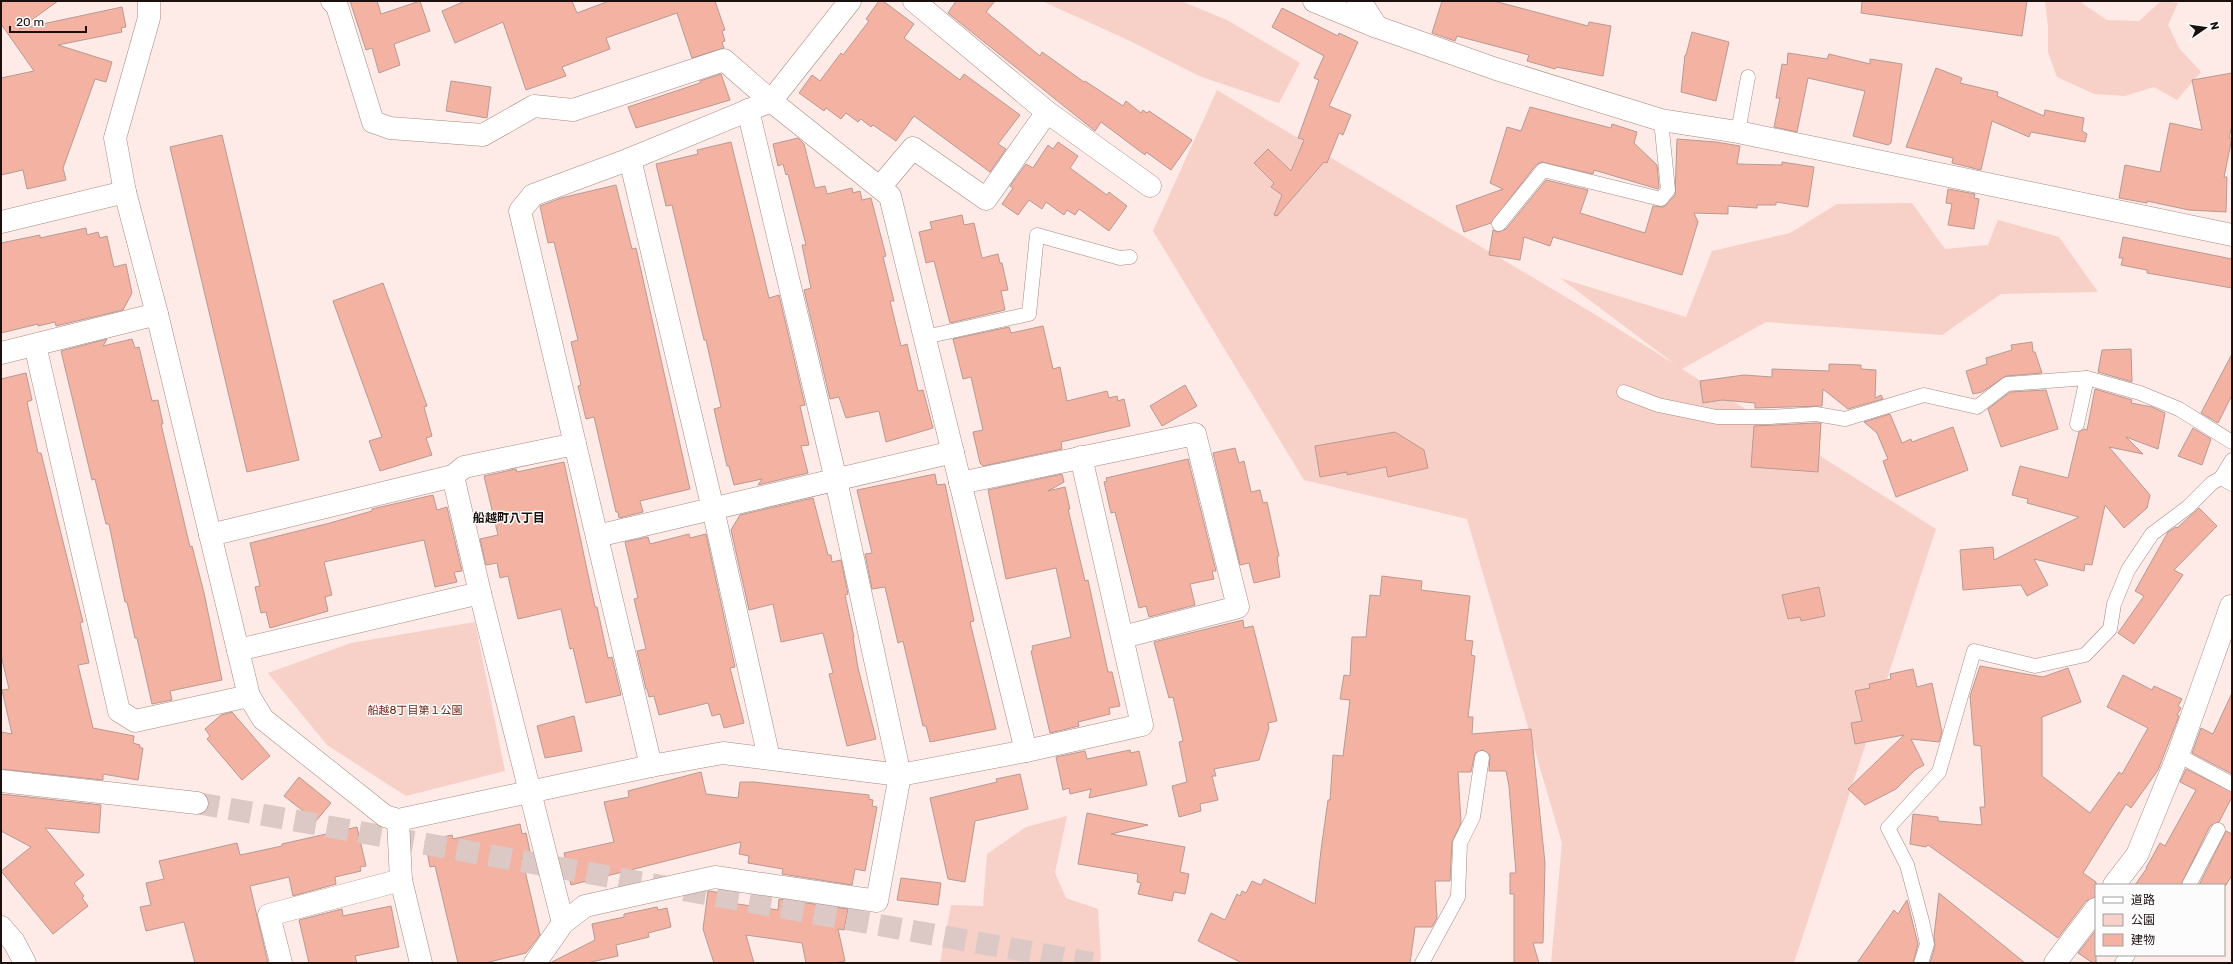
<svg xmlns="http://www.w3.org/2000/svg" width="2233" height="964" viewBox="0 0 2233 964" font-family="Rubik,'Noto Sans JP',sans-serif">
  <rect width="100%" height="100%" fill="#feeae6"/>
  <!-- green -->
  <g fill="#f7d1c8">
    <polygon points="1042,1 1181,1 1227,20 1300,63 1279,103 1199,76 1130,41"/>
    <polygon points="2045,1 2082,1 2083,4 2107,20 2139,21 2161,1 2178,3 2168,25 2179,48 2201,72 2177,100 2154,87 2125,96 2094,94 2057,77 2048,52 2048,27"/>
    <polygon points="1217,90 1596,315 1676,365 1560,278 1686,317 1712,251 1790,233 1837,204 1912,203 1945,249 1988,245 1998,220 2059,237 2098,292 2001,294 1942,335 1766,322 1682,369 1936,529 1794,963 1551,963 1562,843 1467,519 1304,480 1153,231"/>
    <polygon points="475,622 505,771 406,796 327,745 268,673 351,643"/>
    <polygon points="1067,816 1055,873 1066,898 1098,909 1101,958 1099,963 940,963 951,905 983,906 987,854 1026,827"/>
  </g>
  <!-- building -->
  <g fill="#f4b2a3" stroke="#b89a93">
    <polygon points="1,1 58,1 19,29 122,7 126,27 121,28 122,32 58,45 112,62 106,82 95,79 63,168 66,180 27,189 23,170 1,175 1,78 34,71 1,24"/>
    <polygon points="350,1 377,1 381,14 420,1 430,31 394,44 400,65 379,73 372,48 366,50"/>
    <polygon points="465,1 572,1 577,13 609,1 715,1 725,30 722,31 725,41 722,42 724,48 692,58 677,13 606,38 610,49 562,67 566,76 526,90 503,22 455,43 442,11"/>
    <polygon points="879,1 883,1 914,24 904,38 960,80 964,74 1020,115 998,144 1006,149 990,172 914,116 896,141 873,125 871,127 861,119 858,122 846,113 841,119 826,108 824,111 799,93 812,75 820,81 841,53 843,55 869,21 866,19"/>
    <polygon points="956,1 995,1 986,12 1040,56 1042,52 1084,82 1085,81 1123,106 1126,101 1141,113 1143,110 1147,113 1149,111 1192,140 1171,170 1146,152 1145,155 1101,122 1095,131 948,13"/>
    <polygon points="1442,1 1494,1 1588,26 1589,22 1611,26 1603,76 1556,67 1555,69 1527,61 1529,55 1457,36 1455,41 1432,33"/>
    <polygon points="1862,1 2027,1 2022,36 1861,13"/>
    <polygon points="1282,8 1338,36 1339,33 1358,42 1329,106 1351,115 1343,135 1339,133 1327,163 1324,162 1277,216 1274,215 1282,195 1271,187 1274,183 1254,163 1268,149 1291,171 1304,140 1298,138 1319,80 1314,78 1324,56 1272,27"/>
    <polygon points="1692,32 1729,42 1716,101 1681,92 1685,55 1686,55"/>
    <polygon points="1788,53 1827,59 1829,54 1870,64 1870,59 1902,64 1891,143 1888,145 1853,136 1865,91 1808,78 1797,132 1774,127 1780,98 1776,98 1782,64 1787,65"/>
    <polygon points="1936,68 1962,78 1960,83 1998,92 1997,96 2044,116 2045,110 2084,118 2082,131 2087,134 2085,142 2031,132 2029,137 1992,121 1981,170 1952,163 1953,158 1906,147"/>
    <polygon points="2232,73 2232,125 2229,138 2232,138 2224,177 2227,177 2226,212 2189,210 2147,201 2147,203 2119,198 2125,165 2160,172 2170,123 2202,130 2192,80"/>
    <polygon points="721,74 730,100 636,128 628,107 700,83 700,81"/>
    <polygon points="451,81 491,87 487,118 446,111"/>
    <polygon points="1530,107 1611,128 1612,124 1637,132 1634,143 1657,165 1659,187 1658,189 1594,170 1593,174 1541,162 1536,165 1491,223 1464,232 1456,206 1503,189 1490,183 1507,127 1521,131"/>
    <polygon points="222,135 299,460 247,472 170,147"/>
    <polygon points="798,138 804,144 815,188 825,186 827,194 852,188 853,193 860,191 862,200 871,198 886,256 883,257 894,301 890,301 901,346 907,344 918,391 923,390 933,428 886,442 879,411 846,418 839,397 830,399 804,290 811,288 802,245 806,245 788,174 786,175 783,164 778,166 773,144"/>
    <polygon points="1677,139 1716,142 1740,146 1737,164 1782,165 1782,162 1814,167 1808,207 1776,202 1776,205 1757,205 1757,208 1728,206 1728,214 1694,213 1698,222 1682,275 1553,237 1550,246 1524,237 1520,260 1489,255 1493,230 1498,232 1506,229 1546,180 1588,190 1580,213 1645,233 1653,206 1664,207 1675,195"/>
    <polygon points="731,142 769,298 779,295 805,405 800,406 809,445 801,446 808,473 758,485 762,479 734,485 729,466 727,466 714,409 721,407 706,340 704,340 672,205 666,206 656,164 698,154 697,150"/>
    <polygon points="1058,142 1078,156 1070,168 1107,195 1109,192 1127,206 1109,231 1079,209 1075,215 1067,210 1064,215 1046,202 1042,209 1029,200 1018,215 1002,204 1013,188 1010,186 1026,164 1033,168 1048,145 1053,149"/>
    <polygon points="616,185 632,249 636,248 690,489 640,501 643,512 619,518 618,512 616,512 594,417 586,419 578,386 581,385 571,342 578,340 554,242 548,243 540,206 561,198"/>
    <polygon points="1948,189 1975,194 1974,198 1979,199 1974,229 1948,225 1952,204 1946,203"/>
    <polygon points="962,215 964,225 974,223 982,258 998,254 1000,263 1002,263 1008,290 1001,291 1005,310 950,323 934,261 926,263 919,232 932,229 930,222"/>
    <polygon points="86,228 87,235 98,232 100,238 107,236 114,267 126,264 132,293 123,310 56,326 55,322 38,326 38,324 1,333 1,243 40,235 40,238"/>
    <polygon points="2123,237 2232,259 2232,288 2147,273 2147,270 2121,265 2123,258 2119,258"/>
    <polygon points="383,283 427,406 424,407 432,436 426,438 432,455 380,471 369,441 382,437 333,301"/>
    <polygon points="1043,326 1053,369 1060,367 1067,401 1107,391 1109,398 1117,396 1118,401 1124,399 1130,426 1061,442 1062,449 983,466 980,463 973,432 983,430 971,377 963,379 953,339 1009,327 1011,333"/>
    <polygon points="107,339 103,346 132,339 135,348 139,347 152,401 158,400 163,424 161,424 190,547 192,546 204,593 222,680 170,691 172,700 152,704 137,638 135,638 127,602 125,602 109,524 106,524 95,479 92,480 61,351"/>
    <polygon points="2032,342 2033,352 2035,352 2042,373 2006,376 1982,392 1973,394 1966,371 1987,364 1986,358 2012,350 2011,345"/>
    <polygon points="2131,349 2132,382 2098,372 2102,350"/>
    <polygon points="2232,354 2232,395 2218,423 2201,413"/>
    <polygon points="1829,364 1861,365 1861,369 1876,370 1875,398 1881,395 1883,399 1848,409 1823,389 1822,406 1755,408 1755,403 1722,400 1703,403 1700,381 1744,375 1772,377 1772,369 1829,371"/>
    <polygon points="26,373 32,400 27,402 38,453 41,453 83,622 80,623 89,663 78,665 93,728 134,736 133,743 140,745 140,748 143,748 138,780 103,774 103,780 1,769 1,732 12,734 2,690 9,689 1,655 1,379"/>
    <polygon points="1185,385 1197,406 1162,426 1150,406"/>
    <polygon points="2095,389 2132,400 2131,403 2152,407 2165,413 2158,449 2126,437 2143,454 2109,447 2150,495 2147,508 2124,528 2105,505 2092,565 2085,564 2084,571 2034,559 2048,585 2027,596 2021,585 1963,590 1960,550 1993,547 1994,560 2079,517 2027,503 2028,499 2012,495 2020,466 2068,478 2079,432 2084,429 2087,430"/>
    <polygon points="2046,390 2058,429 2001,447 1988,409 2010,392"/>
    <polygon points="1890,414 1902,443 1911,439 1912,442 1953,427 1968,470 1896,497 1883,461 1888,459 1877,433 1864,422"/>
    <polygon points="1816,423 1821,423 1818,472 1751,467 1754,426"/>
    <polygon points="2193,428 2211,439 2202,465 2178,456"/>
    <polygon points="1395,432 1424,450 1428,468 1388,477 1386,467 1347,475 1347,472 1320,477 1315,446"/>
    <polygon points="1235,448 1239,463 1244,461 1251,492 1260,490 1263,503 1267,502 1279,556 1277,557 1280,577 1254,583 1249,563 1240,565 1213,453"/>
    <polygon points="1188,459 1216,571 1212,571 1214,579 1190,584 1195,605 1149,617 1146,606 1139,608 1115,512 1111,513 1104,482 1107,481 1106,478"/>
    <polygon points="564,462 595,607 597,607 608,658 612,657 621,695 586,703 573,648 570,649 561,609 518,619 508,576 500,578 497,563 486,565 480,539 498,535 484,476 516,469 517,472"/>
    <polygon points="935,474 937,485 945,484 974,621 970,622 996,729 930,742 926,726 923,726 903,641 898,643 885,587 872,589 865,554 872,553 857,490"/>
    <polygon points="1062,474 1064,482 1048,491 1065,487 1070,509 1068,509 1085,581 1088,580 1108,672 1112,672 1120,706 1109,708 1110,714 1078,722 1079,726 1050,733 1031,651 1033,650 1032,646 1071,637 1056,568 1006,579 988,490"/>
    <polygon points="433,495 437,510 447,507 462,571 454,572 457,582 435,587 424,540 324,562 332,595 325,597 328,611 270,628 266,612 261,613 255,587 260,586 250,543 330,523 372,511 372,509"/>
    <polygon points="813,498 828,555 831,555 832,562 841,560 848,594 845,595 854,637 853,637 858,668 876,739 847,746 829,674 833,673 823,633 781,642 773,604 749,610 731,530 740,515"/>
    <polygon points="2199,508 2217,526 2174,570 2183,575 2134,644 2118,633 2144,596 2135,591 2168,532 2176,527 2177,528"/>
    <polygon points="689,534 690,538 706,534 735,667 730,668 744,723 724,728 720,714 712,716 708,703 659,715 654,696 649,697 647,689 646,689 637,651 646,649 634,599 638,598 625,542 648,537 650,544"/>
    <polygon points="1382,576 1422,581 1421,590 1470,596 1465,640 1473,641 1471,655 1475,656 1468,717 1473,717 1472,734 1531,729 1545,863 1543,943 1533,943 1539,963 1514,963 1514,894 1510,894 1510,873 1516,873 1509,786 1506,771 1489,771 1490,755 1483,750 1475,753 1471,772 1458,772 1461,823 1452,842 1450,881 1435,881 1437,918 1432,927 1415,927 1410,963 1242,963 1198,941 1211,913 1225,920 1237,894 1240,896 1242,891 1246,893 1252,881 1261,885 1264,879 1315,904 1321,850 1328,800 1330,800 1333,755 1343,756 1350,700 1340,699 1344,675 1350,676 1352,637 1366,637 1370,595 1380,596"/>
    <polygon points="1819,587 1825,616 1801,621 1800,617 1788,619 1782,595"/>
    <polygon points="1243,620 1244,628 1253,626 1277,721 1268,723 1269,728 1259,760 1214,769 1216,776 1212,776 1218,800 1200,804 1201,811 1179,817 1172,786 1187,782 1179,742 1183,741 1173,697 1169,698 1154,642"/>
    <polygon points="1980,666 2043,677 2068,668 2081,702 2042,717 2042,776 2090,813 2119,772 2122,774 2148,728 2107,707 2123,675 2152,690 2154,686 2182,699 2178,706 2181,708 2177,715 2179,716 2158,770 2131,808 2126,804 2083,873 2096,882 2096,897 2086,901 2058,938 1928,845 1926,847 1910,844 1913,814 1938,817 1938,821 1982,825 1980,807 1985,807 1981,746 1974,745 1970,696"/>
    <polygon points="1913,669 1917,687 1932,683 1942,732 1939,742 1911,739 1924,765 1915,770 1896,789 1865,805 1848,789 1904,735 1855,744 1851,723 1862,721 1855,691 1870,688 1869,684 1891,679 1890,674"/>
    <polygon points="2232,693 2232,774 2192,753 2201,728 2213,734"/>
    <polygon points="232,712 270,756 242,780 207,739 210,736 205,729 221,715"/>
    <polygon points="574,716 582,751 545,758 537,726"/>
    <polygon points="1130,750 1131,753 1139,751 1147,785 1089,798 1091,789 1070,794 1069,788 1063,790 1056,757 1085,751 1087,759"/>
    <polygon points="2186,769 2232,792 2232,797 2219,822 2210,826 2181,885 2135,885 2147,868 2146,868 2160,843 2165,846 2196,790 2180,782"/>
    <polygon points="701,772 706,794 738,798 740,782 754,782 869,795 869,799 873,800 872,806 877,807 865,871 855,869 852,885 782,874 783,869 748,863 749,856 739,854 741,842 571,885 564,853 614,842 604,802 629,797 628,791"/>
    <polygon points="1020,774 1028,809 975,821 965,882 948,879 930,798 997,782 996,779"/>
    <polygon points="299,777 331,803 316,821 284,796"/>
    <polygon points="1,794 101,805 99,833 45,828 84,875 74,883 84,896 82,898 88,906 53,934 1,871 31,847 1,831"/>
    <polygon points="1087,813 1148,825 1111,834 1185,847 1180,872 1189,874 1185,894 1174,892 1172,901 1138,894 1141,883 1137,882 1138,874 1078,864"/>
    <polygon points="520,824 522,834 526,833 531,856 522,858 540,935 526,953 485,963 458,963 435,866 430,867 425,841 452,835 453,839"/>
    <polygon points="357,827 366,866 360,867 361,871 335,877 336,884 293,896 289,877 250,886 268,963 195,963 184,922 146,931 140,907 151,905 146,883 164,879 159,861 237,843 240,855 282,846 282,844"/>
    <polygon points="2226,831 2232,834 2232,875 2226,885 2199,885"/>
    <polygon points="901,878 941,883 938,905 897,900"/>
    <polygon points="708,891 732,894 731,903 778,910 779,899 848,909 844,930 838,929 845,961 834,963 806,963 802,943 746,935 754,963 714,963 703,929"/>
    <polygon points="1939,893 2025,963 1930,963 1935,946 1934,936"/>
    <polygon points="1907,900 1918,944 1913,963 1857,963 1894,910 1898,914"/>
    <polygon points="391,906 399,947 355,956 357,963 309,963 299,920 342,909 343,916"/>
    <polygon points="657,907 658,910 667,908 671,927 648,933 649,937 616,945 618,956 587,963 550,963 595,940 592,924 624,917 624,914"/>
    <polygon points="2096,930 2096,963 2093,963 2078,953"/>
  </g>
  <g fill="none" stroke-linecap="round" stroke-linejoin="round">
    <!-- street-tunnel -->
    <polyline stroke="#dcc9c6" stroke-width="22" stroke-dasharray="22 11" stroke-linecap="butt" points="197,803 1092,963"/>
    <defs>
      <g id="lane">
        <polyline points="1738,132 1748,77"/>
        <polyline points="1499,224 1543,170 1661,199 1668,190 1661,120"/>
        <polyline points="925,337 1029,314 1037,235 1120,258 1130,257"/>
        <polyline points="2087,378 2140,393 2179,409 2232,442"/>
        <polyline points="1624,392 1658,405 1717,417 1770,417 1816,414 1845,419 1924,395 1977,407 2007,384 2087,378 2077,424"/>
        <polyline points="2221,478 2232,460"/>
        <polyline points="2178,755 2232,784"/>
        <polyline points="2189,885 2218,830"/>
        <polyline points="1422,963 1458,897 1460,843 1473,817 1482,758"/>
        <polyline points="1921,963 1927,944 1922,921 1907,865 1888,828 1939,772 1974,651 2035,666 2085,655 2110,629 2114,604 2128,570 2152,534 2188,507 2212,483 2221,478 2232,484"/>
        <polyline points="2122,963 2128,955"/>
      </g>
      <g id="street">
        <polyline points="332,1 337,6 373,122 390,128 483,135 534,106 573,110 724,60 771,101 890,196 1026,751 1142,725 1081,457"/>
        <polyline points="914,1 1047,112 1150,186"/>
        <polyline points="1314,1 1377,27 1496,69 1661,120 1738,132 2232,235"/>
        <polyline points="1358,1 1362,4 1377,27"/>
        <polyline points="630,159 713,509 769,758"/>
        <polyline points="880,187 913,148 986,199 1047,112"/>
        <polyline points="35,345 119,711 135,721 249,696"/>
        <polyline points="1,353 157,314"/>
        <polyline points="453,476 480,593 563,923"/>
        <polyline points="960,483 1195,434 1238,607 1123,637"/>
        <polyline points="210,535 453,476 464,467 575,444"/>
        <polyline points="597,536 953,452"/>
        <polyline points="238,650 480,593"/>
        <polyline points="651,766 520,211 533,195 630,159 771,101 850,1"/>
        <polyline points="1,781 197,803"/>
        <polyline points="398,820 401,880 421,963"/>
        <polyline points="2114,885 2137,855 2178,755 2231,606"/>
        <polyline points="281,963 269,915 401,880"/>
        <polyline points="535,963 563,923 585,906 715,877 877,901 900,775 836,480 748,110"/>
        <polyline points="2055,963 2096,909"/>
      </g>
      <g id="secondary">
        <polyline points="149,1 149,18 115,138 125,192 157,314 249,696 263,719 385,816 398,820 651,766 723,753 900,775 1026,751"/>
        <polyline points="1,222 125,192"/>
        <polyline points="1,927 14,942 25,963"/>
      </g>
    </defs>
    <!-- lane casing -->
    <use href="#lane" stroke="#a78a83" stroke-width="15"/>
    <!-- street casing -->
    <use href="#street" stroke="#a78a83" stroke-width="23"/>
    <!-- secondary casing -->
    <use href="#secondary" stroke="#a78a83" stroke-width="23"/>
    <!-- lane -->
    <use href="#lane" stroke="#fff" stroke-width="14"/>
    <!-- street -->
    <use href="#street" stroke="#fff" stroke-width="22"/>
    <!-- secondary -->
    <use href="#secondary" stroke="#fff" stroke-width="22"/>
  </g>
  <g text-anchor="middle" stroke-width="3" stroke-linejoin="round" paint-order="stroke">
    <!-- park labels -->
    <g font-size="11" fill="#702415" stroke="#fcfcfc">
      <text x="415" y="714">船越8丁目第１公園</text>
    </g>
    <!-- neighbourhood labels -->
    <g font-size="12" font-weight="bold" fill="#1b100e" stroke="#fcfcfc">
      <text x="509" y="522">船越町八丁目</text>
    </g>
  </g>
  <!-- border -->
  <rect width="2233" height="964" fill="none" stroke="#1b100e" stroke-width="4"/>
  <!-- legend -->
  <rect x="2095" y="884" width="130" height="72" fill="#fcfcfc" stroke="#a29e9d"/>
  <rect x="2103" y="897" width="20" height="6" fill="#ffffff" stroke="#a29e9d"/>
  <text x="2131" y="904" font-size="12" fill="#1b100e">道路</text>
  <rect x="2103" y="914" width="20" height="12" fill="#f7d1c8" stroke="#a29e9d"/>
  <text x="2131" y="924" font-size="12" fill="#1b100e">公園</text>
  <rect x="2103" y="934" width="20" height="12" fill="#f4b2a3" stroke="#a29e9d"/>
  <text x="2131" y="944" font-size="12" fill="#1b100e">建物</text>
  <!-- north arrow -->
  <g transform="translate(2205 28) rotate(77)" stroke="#fcfcfc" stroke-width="3" paint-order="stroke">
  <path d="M0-3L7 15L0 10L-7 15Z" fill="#1b100e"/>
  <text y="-6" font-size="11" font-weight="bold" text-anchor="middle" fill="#1b100e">N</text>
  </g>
  <!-- scale -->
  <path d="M10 26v6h76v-6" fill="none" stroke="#1b100e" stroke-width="2"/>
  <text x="16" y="26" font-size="12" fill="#1b100e" stroke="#fcfcfc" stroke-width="3" paint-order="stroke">20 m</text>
</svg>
